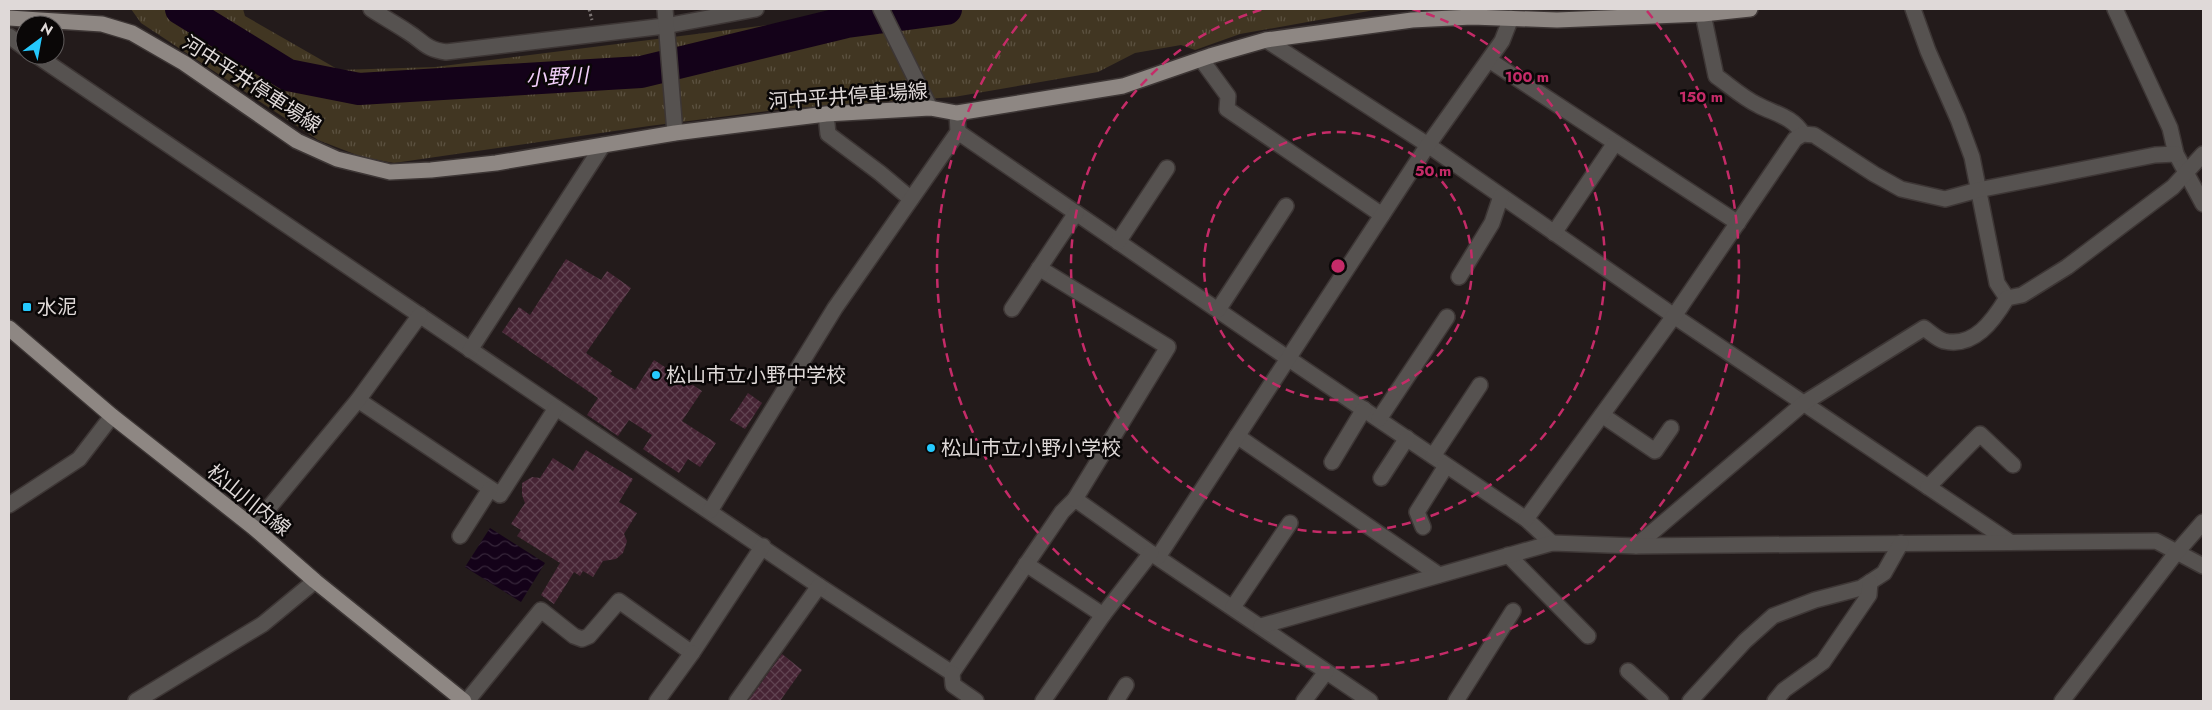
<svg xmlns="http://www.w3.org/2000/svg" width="2212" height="710" viewBox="0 0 2212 710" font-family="Jost,'Noto Sans JP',sans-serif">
  <defs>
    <pattern id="grass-tufts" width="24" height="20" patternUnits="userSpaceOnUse" patternTransform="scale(1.25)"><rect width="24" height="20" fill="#413622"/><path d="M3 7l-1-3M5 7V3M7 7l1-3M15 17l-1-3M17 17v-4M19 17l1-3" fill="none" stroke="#5c5241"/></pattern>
    <pattern id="water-waves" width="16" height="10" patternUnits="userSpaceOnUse" patternTransform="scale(1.25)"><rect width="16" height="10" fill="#140219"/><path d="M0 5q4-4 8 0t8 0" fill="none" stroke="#36263a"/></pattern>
    <pattern id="building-cross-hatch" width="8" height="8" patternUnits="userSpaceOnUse" patternTransform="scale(1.25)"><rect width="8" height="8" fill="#462434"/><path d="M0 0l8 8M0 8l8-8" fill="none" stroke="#604351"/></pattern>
  </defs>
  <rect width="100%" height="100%" fill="#231b1b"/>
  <!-- grass -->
  <polygon fill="url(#grass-tufts)" points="131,9 243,9 245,16 339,70 435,67 896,9 1380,9 1240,34 1195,50 1181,45 1135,53 1098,72 954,97 783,109 649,126 394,163 362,157 318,140 141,23"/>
  <!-- water -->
  <polygon fill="url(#water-waves)" points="490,528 545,563 521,602 465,567"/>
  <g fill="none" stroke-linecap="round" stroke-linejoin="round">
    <!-- river -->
    <polyline stroke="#140219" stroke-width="32" points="181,9 288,75 359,89 641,72 847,22 946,9"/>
  </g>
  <!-- building -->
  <g fill="url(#building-cross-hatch)">
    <polygon points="566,259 601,280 607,271 631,288 586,353 612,371 610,374 635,390 654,360 702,391 682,421 716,443 700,467 688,459 679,473 643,449 652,435 629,420 618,436 587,415 598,398 502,332 519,307 530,315"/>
    <polygon points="748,393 762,403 745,429 730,420"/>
    <polygon points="586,450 633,479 619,502 637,513 624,534 627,541 623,553 616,559 603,561 593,577 583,571 580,576 574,572 554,604 541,595 560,563 517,536 521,530 511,524 525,503 522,495 522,483 532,477 540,478 553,458 573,471"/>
    <polygon points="782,654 802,670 780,701 748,701"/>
  </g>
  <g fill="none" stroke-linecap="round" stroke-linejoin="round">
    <defs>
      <g id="minor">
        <path d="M371,9C383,17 396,24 408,32C424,42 425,49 446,52L665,26L756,9"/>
        <polyline points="665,9 675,133"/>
        <polyline points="881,9 930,108"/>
        <polyline points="1913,9 1928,51 1958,119 1972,157 1997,283 2007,298"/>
        <polyline points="2115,9 2170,128 2176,154 2203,204"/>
        <path d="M1703,14L1716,76C1729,85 1743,98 1758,105C1775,114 1792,116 1803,134"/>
        <polyline points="9,36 25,48"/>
        <polyline points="1266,40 1428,145 1674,316 2010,542"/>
        <polyline points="36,55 819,586 952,673 1062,512 1075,499 1151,553 1370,701"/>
        <polyline points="1201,59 1228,96 1227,109 1382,215"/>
        <polyline points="1489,60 1738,223"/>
        <polyline points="826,114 828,134 880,173 911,199"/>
        <polyline points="958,132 1289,359 1526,519 1552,543"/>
        <polyline points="1554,233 1615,143"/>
        <polyline points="1118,242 1167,168"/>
        <polyline points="1039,268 1168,347 1075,499"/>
        <polyline points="1459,277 1492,223 1501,196"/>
        <polyline points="1012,309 1076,213"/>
        <polyline points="1218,310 1286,206"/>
        <polyline points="470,350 603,145"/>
        <polyline points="358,400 500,495 556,408"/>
        <polyline points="1602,415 1655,451 1671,428"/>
        <polyline points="1379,419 1447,317"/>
        <polyline points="1237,436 1439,575"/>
        <polyline points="1433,456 1480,385"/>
        <polyline points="1332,462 1364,409"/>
        <polyline points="1381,478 1407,438"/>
        <polyline points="1928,487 1980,434 2013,465"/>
        <polyline points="9,505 79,459 112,416"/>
        <polyline points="710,511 835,308 958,132 957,113"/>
        <polyline points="1526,519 1674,316 1795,139 1803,134 1814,135 1874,174 1901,189 1945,199 1978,190 2155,155 2176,154"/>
        <polyline points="253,527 358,400 420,315"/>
        <polyline points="1423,527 1417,512 1446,466"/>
        <polyline points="460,536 490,489"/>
        <path d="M1636,546L1804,403L1924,328C1930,332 1937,339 1944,341C1974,348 1993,321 2007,298L2022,295L2067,267L2173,187L2203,154"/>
        <polyline points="1508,555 1588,636"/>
        <polyline points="1158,557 1428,145 1502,41 1511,18"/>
        <polyline points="1026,564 1103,615"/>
        <polyline points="1233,607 1290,523"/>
        <polyline points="1261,626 1552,543 1636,546 2156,541 2203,566"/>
        <polyline points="1628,671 1661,701"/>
        <polyline points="952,673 953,685 976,701"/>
        <polyline points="136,701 263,624 315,581"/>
        <polyline points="467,701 541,610 574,636 582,639 589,636 619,601 692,653 763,546"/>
        <polyline points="657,701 692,653"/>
        <polyline points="737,701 819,586"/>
        <polyline points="1043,701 1103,615 1151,553"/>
        <polyline points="1116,701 1126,685"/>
        <polyline points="1304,701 1326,672"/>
        <polyline points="1456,701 1513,611"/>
        <polyline points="1690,701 1745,641 1773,616 1815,600 1861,588 1884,573 1901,543"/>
        <polyline points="1775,701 1784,690 1823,662 1869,595 1870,582"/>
        <polyline points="2062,701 2176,553 2203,522"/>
      </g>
      <g id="major">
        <polyline points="9,18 102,24 132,33 184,63 297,141 337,159 390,172 431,170 496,163 675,133 826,114 930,108 957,113 1123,86 1210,56 1266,40 1412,20 1472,17 1557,20 1703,14 1750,9"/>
        <polyline points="9,328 112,416 253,527 315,581 464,701"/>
      </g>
    </defs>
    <!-- minor casing -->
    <use href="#minor" stroke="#3d3635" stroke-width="18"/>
    <!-- major casing -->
    <use href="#major" stroke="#3d3635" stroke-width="18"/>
    <!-- path -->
    <polyline stroke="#7d7675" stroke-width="3" stroke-dasharray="2.5 2.5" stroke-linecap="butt" points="589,9 592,20"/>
    <!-- minor -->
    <use href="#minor" stroke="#565250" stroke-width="15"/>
    <!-- major -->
    <use href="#major" stroke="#8e8783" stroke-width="15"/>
  </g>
  <!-- distance rings -->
  <g fill="none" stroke="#c52b68" stroke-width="2.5" stroke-dasharray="9 6">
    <circle cx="1338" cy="266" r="134"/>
    <path d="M1412 9A267 267 0 1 1 1264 9"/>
    <path d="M1647 11A401 401 0 1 1 1029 11"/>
  </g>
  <!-- markers -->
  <g fill="#25c9fe" stroke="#0a0707" stroke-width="2">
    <rect x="22" y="302" width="10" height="10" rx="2.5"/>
    <circle cx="656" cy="375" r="5"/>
    <circle cx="931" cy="448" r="5"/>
  </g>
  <g text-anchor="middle" stroke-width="5" stroke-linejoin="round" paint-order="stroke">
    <!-- street labels -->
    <g font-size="20" fill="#dfd9d8" stroke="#0a0707">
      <text transform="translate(252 84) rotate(33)" y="7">河中平井停車場線</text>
      <text transform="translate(848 96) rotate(-4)" y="7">河中平井停車場線</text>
      <text transform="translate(249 500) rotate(39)" y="7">松山川内線</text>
    </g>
    <!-- poi labels -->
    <g font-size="20" fill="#dfd9d8" stroke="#0a0707" text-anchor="start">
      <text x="37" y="314">水泥</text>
      <text x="666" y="382">松山市立小野中学校</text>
      <text x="941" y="455">松山市立小野小学校</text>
    </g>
    <!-- water labels -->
    <g font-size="21" font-style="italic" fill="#f1cef9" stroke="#0a0707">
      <text transform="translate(557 77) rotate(-3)" y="7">小野川</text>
    </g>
  </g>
  <circle cx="1338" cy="266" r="8" fill="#c52b68" stroke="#0a0707" stroke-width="2.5"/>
  <g font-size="15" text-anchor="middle" font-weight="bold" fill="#c52b68" stroke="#0a0707" stroke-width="5" stroke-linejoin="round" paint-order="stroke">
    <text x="1527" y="82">100 m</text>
    <text x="1701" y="102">150 m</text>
    <text x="1433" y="176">50 m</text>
  </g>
  <!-- border -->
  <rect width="2212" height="710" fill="none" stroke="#dfd9d8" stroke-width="20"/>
  <!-- north arrow -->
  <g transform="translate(40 40) rotate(32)"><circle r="24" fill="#0a0707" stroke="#5f5b5b"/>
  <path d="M0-4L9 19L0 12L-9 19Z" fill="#25c9fe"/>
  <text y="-8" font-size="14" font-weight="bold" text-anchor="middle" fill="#dfd9d8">N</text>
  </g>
</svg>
